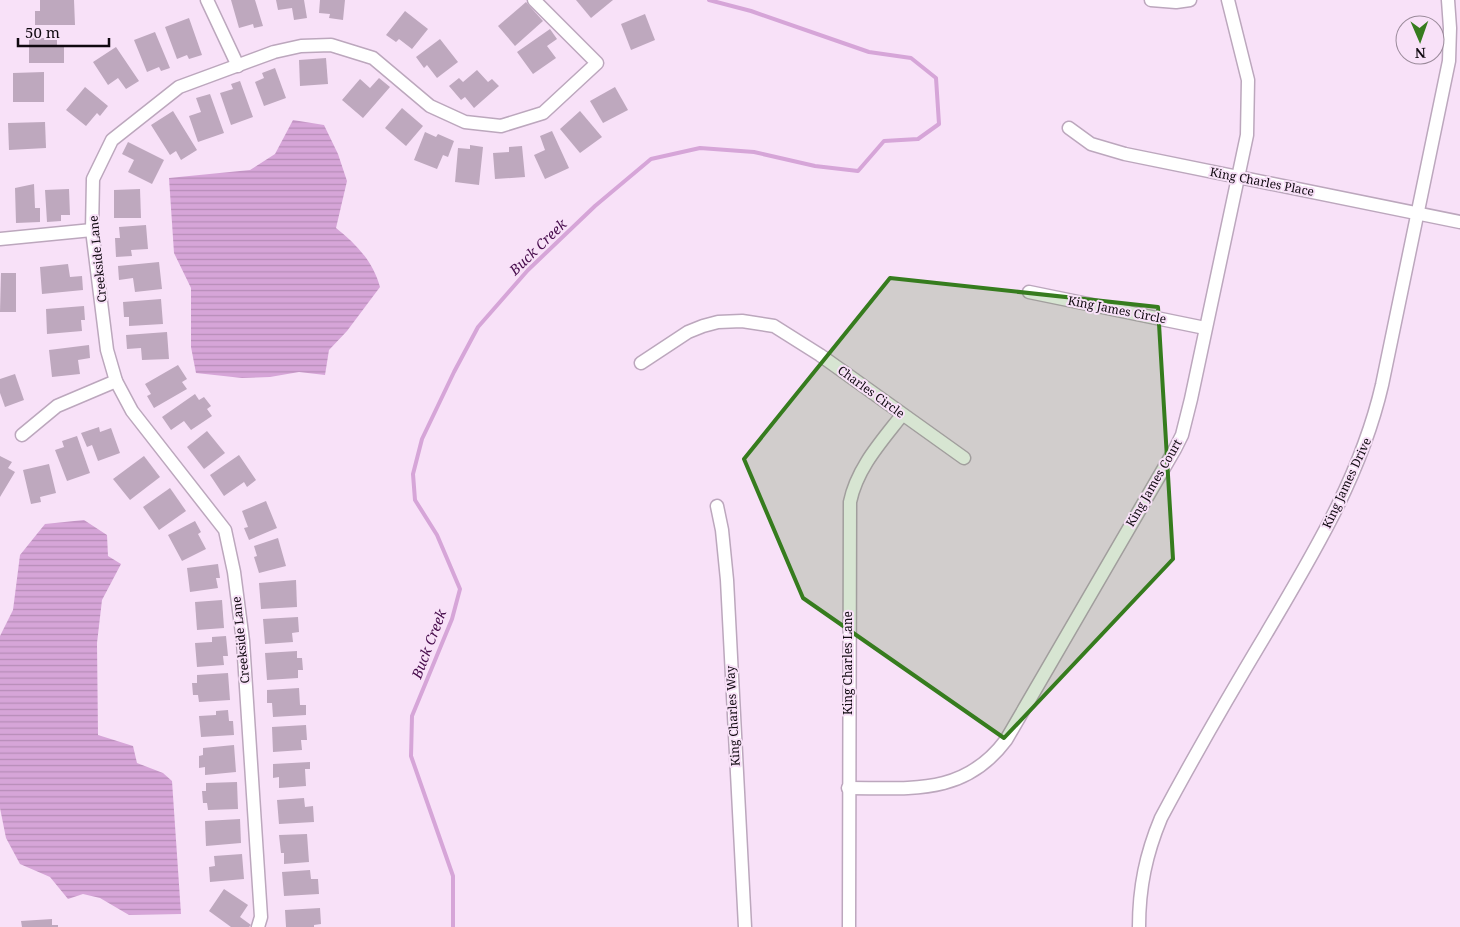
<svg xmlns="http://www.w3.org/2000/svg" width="1460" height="927" viewBox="0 0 1460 927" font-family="'Noto Serif',serif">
  <defs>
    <pattern id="water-rules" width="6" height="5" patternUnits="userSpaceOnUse" patternTransform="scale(1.25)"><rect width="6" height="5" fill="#d6a5d8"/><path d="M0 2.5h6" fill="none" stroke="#b78db8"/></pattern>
  </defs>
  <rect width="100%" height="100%" fill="#f8e1f8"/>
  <!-- water -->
  <g fill="url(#water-rules)">
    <path d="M293,120L324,125L338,154L347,181L336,228C356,244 373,261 380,287L347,331L329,350L325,375L299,372L270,377L242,378L196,373L191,347V288L174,253L169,178L250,170L275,154Z"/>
    <polygon points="84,520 107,535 108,556 121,564 102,600 97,643 98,735 133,746 137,763 163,773 172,781 181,914 129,915 100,898 83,894 68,899 50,877 20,864 6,838 0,808 0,636 13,610 20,555 45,524"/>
  </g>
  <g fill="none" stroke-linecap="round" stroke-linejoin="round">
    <!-- stream -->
    <polyline stroke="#d6a5d8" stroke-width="4" points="453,927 453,876 411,756 412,716 452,619 460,589 437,535 415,500 413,474 422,439 454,372 478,327 528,270 595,206 651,159 700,148 754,152 815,166 858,171 884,141 918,139 939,124 936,78 911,58 869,52 751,11 709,0"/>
  </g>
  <!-- building -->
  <g fill="#bea8be">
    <polygon points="40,0 74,0 75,25 35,25 35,11 40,11"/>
    <polygon points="231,0 255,0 263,26 254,28 253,24 239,28"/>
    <polygon points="276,0 304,0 307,18 294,20 292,8 278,10"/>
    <polygon points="320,0 345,0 343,20 329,18 330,14 319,13"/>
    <polygon points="576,0 613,0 591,18"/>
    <polygon points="526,2 543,21 515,46 498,26"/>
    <polygon points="405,11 428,29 412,49 399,39 396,42 386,35"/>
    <polygon points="645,14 655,40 631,50 621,24"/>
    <polygon points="189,18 202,55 189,59 187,55 177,59 165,27"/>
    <polygon points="550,29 557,39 547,46 556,58 533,74 517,52"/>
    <polygon points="155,32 170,68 161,71 159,67 147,72 134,40"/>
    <polygon points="29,38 57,38 57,47 64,47 64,63 29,63"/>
    <polygon points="440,39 458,62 437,78 427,65 424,68 416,57"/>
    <polygon points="116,47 139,81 126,89 118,78 108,85 93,62"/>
    <polygon points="326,58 328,84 300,86 299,60"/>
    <polygon points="275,68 286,98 264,106 255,82 264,78 262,73"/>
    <polygon points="477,70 488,82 492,79 499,86 474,108 465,97 461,100 449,86 459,78 463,82"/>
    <polygon points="44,72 44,102 13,102 13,73"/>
    <polygon points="379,78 390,87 363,118 342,100 360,79 370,88"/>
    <polygon points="240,81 253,117 231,125 220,93 233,89 231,84"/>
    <polygon points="85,87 108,106 100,116 97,113 86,126 66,110"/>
    <polygon points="615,87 628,110 603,123 590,101"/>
    <polygon points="210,94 224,133 198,142 189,116 201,112 196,98"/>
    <polygon points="402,108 423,126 406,146 385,128"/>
    <polygon points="173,111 197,150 181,160 176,151 170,155 151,125"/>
    <polygon points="580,111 602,137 580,153 560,129"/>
    <polygon points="45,122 46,148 9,150 8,123"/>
    <polygon points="552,131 569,168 545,179 534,155 545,150 540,136"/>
    <polygon points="425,132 436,137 438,134 454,141 448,157 443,155 437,169 414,160"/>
    <polygon points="128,142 164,160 152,184 128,172 134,160 122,154"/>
    <polygon points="470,145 483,147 479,185 455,182 458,148 470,149"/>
    <polygon points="522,146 525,177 495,179 493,153 509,152 509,147"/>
    <polygon points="34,184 35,208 40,208 40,222 16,223 15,188"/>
    <polygon points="69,189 70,215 61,215 61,221 47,222 45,190"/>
    <polygon points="140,189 141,218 114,218 114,190"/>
    <polygon points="146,225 148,249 131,250 132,256 116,257 115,238 120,238 119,227"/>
    <polygon points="159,262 162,289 135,292 133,278 119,280 118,266"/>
    <polygon points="68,264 70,277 82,276 83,290 42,294 40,267"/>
    <polygon points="1,273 16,273 16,312 0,312"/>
    <polygon points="161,299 163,324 129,326 129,317 124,317 123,302"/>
    <polygon points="84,306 85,320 81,320 82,331 47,334 46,309"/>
    <polygon points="167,332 169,359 142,360 141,348 127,349 126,335"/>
    <polygon points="89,345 90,358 78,360 80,374 52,377 49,350"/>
    <polygon points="178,365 187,379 182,382 187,389 154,408 147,396 151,394 145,384"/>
    <polygon points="15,374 24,400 5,407 0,393 0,379"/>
    <polygon points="195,394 199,400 204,397 211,406 207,409 212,416 191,430 184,421 171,430 162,417"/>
    <polygon points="99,427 100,432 111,428 120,453 98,461 92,445 87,447 81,433"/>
    <polygon points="207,431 225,453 204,469 187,447"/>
    <polygon points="77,436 90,473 67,481 55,450 64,447 62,441"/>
    <polygon points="239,455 256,480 247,487 244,482 224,496 210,475"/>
    <polygon points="0,456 12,462 8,468 15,472 0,497"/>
    <polygon points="144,456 160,477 130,500 113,479"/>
    <polygon points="49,464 56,493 40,497 41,502 31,504 23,470"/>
    <polygon points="170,488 186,511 159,530 143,507"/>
    <polygon points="266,501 277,528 249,540 244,528 248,527 242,511"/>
    <polygon points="195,521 201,532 198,534 206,549 182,561 168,535"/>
    <polygon points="278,538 286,566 259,573 254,557 257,556 254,546"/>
    <polygon points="218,564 220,578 216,578 218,588 190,592 187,568"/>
    <polygon points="296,580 297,607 261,609 259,583"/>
    <polygon points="222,600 224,628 197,630 195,602"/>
    <polygon points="298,617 299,632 292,633 293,642 265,644 263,619"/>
    <polygon points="226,636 228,656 223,656 224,665 197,667 195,643 212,642 212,637"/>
    <polygon points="297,651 297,658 302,658 303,670 298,670 298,678 267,680 265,653"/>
    <polygon points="228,673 230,700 199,702 198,695 193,695 192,683 197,683 197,675"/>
    <polygon points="299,688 300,705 306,705 306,715 273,717 272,703 267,703 267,690"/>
    <polygon points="228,710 229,721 233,721 234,735 201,737 199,716 216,715 216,711"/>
    <polygon points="306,725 307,740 301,740 302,750 273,752 272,727"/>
    <polygon points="234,745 236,772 205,775 205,767 199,768 199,756 203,755 203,748"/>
    <polygon points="310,762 310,769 305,769 306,786 279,788 279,777 273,778 273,764"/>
    <polygon points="237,782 238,809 208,810 207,803 203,803 202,791 206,791 206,783"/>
    <polygon points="304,798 305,807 313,806 314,822 279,824 277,800"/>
    <polygon points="240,819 241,843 206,846 205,821"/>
    <polygon points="307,834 309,862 284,864 284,853 281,853 279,835"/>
    <polygon points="242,854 244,879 210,882 209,867 215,866 214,856"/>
    <polygon points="310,870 311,879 318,879 319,894 284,896 282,872"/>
    <polygon points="224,889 248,905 240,917 251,925 249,927 231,927 209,911"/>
    <polygon points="320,908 321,924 314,925 314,927 286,927 285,910"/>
    <polygon points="52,919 52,925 58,925 58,927 22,927 21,921"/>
  </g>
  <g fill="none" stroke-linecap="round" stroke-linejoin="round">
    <defs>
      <g id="minor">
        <polyline points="207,0 238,66"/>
        <polyline points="1151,0 1176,2 1190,0"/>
        <polyline points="1069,128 1091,144 1125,154 1460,222"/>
        <polyline points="0,239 92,230"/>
        <polyline points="1029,292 1205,328"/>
        <polyline points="641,363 688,332 703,326 718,322 742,321 774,326 820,355 964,458"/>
        <polyline points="22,435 57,406 116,381"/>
        <polyline points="717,506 722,530 727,580 745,927"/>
        <path d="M848,788C911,788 964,796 1006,740L1175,449L1182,435L1191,399L1247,135L1248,80L1228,0"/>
        <polyline points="258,927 261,917 243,641 234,572 225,530 132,411 116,381 107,350 92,230 93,179 112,140 179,87 274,52 301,46 331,45 373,58 430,106 465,122 501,126 543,113 597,63 534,0"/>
        <path d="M849,927L850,502C857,468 881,442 902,415"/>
        <path d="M1139,927C1139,887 1146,854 1161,818C1194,756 1230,694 1266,634C1313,554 1361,476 1382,385L1449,61L1450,28L1448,0"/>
      </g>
    </defs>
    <!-- minor casing -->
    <use href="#minor" stroke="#bca7bd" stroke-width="15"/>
    <!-- minor -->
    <use href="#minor" stroke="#fff" stroke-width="12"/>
  </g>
  <!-- marked area -->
  <path fill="#367c1e" fill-opacity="0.2" stroke="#367c1e" stroke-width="4" stroke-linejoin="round" d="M890,278L1158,307L1173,559L1004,738L803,598L744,459Z"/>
  <g text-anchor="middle" stroke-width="4" stroke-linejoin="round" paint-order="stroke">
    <!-- street labels -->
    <g font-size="12" fill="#100910" stroke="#f8e1f8">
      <text transform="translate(1262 182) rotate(11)" y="4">King Charles Place</text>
      <text transform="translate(98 259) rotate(-96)" y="4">Creekside Lane</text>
      <text transform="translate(1117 310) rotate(11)" y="4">King James Circle</text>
      <text transform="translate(871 392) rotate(36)" y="4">Charles Circle</text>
      <text transform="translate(1154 483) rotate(-60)" y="4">King James Court</text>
      <text transform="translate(1347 483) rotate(-65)" y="4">King James Drive</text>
      <text transform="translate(241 640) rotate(-96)" y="4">Creekside Lane</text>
      <text transform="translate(848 663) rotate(-90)" y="4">King Charles Lane</text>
      <text transform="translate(733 716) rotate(-93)" y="4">King Charles Way</text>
    </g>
    <!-- water labels -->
    <g font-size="14" font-style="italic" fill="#460b4b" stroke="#f8e1f8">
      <text transform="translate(538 247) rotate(-44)" y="5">Buck Creek</text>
      <text transform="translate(429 644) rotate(-69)" y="5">Buck Creek</text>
    </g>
  </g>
  <!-- north arrow -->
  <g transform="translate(1420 40) rotate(178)"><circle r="24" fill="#f8e1f8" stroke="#9b8b9b"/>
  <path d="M0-4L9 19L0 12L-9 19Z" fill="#367c1e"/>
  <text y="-8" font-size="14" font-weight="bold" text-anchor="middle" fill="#100910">N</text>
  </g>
  <!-- scale -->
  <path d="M18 38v8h91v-8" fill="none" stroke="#100910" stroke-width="2.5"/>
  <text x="25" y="38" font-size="15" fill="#100910" stroke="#f8e1f8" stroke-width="4" paint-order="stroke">50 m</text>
</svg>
